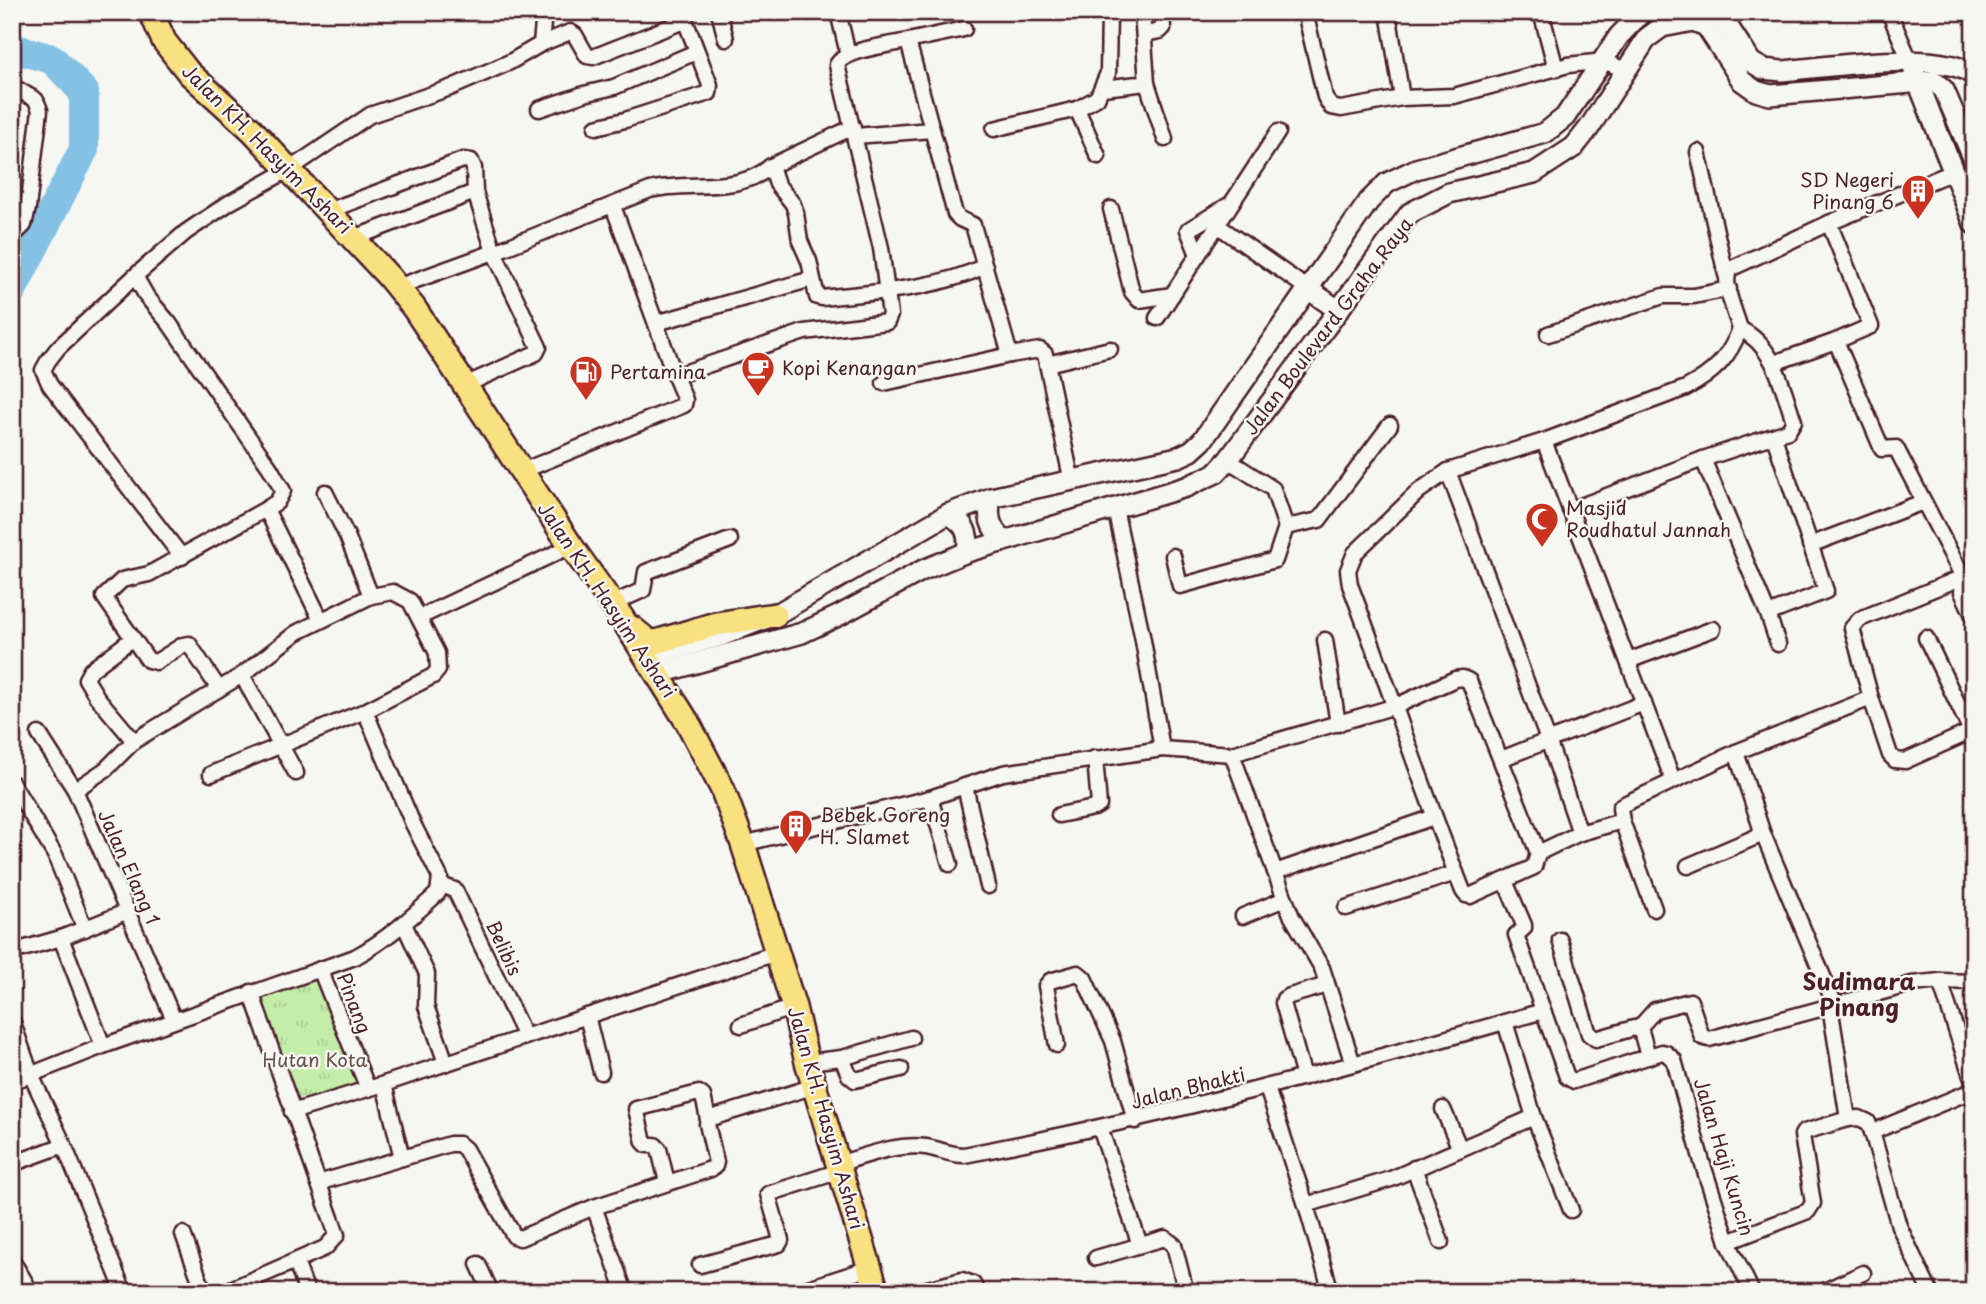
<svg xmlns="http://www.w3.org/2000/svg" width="1986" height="1304" viewBox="0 0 1986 1304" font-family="'Playpen Sans',sans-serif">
  <defs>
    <pattern id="grass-tufts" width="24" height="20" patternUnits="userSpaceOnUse" patternTransform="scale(1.75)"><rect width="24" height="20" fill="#c3eda9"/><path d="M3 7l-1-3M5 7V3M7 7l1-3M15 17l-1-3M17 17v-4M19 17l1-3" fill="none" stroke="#a9cb92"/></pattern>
  </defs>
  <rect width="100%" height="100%" fill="#f6f6f2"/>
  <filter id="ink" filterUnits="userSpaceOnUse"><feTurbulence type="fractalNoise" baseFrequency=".0143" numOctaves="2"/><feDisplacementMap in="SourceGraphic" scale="14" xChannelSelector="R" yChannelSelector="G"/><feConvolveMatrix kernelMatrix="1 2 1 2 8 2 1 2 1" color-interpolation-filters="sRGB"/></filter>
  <g filter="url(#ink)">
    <!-- grass -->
    <polygon fill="url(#grass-tufts)" stroke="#86866a" stroke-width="2" points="318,974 360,1082 294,1108 257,995"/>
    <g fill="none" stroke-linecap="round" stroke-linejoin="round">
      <!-- river -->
      <polyline stroke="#84c1e4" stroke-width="30" points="12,48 52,59 84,92 84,149 12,290"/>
      <defs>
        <g id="street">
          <polyline points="719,12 726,39"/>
          <polyline points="838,12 848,54"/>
          <polyline points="1142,12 1147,83 1165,139"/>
          <polyline points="1305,12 1325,97 1331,107 1341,109 1402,98 1454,96 1568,65 1604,61 1627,71"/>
          <polyline points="1388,12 1402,98"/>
          <polyline points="1541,12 1556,69"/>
          <polyline points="1889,12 1910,61"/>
          <polyline points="964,29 908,41 955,214 960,219 973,225 1010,355 1040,350 1045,354 1072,482"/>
          <polyline points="1145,34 1160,31 1163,28 1162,12"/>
          <polyline points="541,44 570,32 575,35 587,56 593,57 684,21"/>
          <polyline points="12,86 36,100 40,110 28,208 24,225 12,237"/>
          <polyline points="1103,88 1147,83"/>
          <polyline points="539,109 584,94 614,87 696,52"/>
          <polyline points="1077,109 1098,156"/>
          <polyline points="596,127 625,120 709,93 710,85 682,12"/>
          <polyline points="994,129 1077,109 1097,98 1108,73 1109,12"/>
          <polyline points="855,136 932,130"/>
          <polyline points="1698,152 1726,275"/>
          <path d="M771,166L777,184L793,204L796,213L800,241L809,261L817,297L822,298C876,292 935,290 985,266"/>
          <polyline points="613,206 675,376"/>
          <polyline points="1111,209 1132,292 1139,300 1172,295"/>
          <polyline points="328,211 463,160 471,161 474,168 475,192 494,252 539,347 536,353 465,385"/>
          <polyline points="1217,225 1308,289"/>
          <polyline points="354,238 475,192"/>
          <polyline points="1198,255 1188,230 1227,206"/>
          <polyline points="135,276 58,348 48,361 43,370 50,385 182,557"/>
          <path d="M397,287L494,252L650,190C690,180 738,195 771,166L853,127"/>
          <polyline points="1157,318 1278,132"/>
          <polyline points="656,323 812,279"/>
          <polyline points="1548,334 1663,296 1694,296 1729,289"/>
          <polyline points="1836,341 1882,449 1896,448 1963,577 1962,592 1974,617"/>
          <polyline points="1774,363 1836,341 1871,326 1829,223"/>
          <polyline points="1047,364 1110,349"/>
          <polyline points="884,383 1010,355"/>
          <polyline points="1544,441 1673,780"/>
          <polyline points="1703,459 1768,614 1778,644"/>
          <polyline points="1228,460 1273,489 1286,527"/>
          <path d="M522,471L684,405L685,400L675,376L804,332L887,322L890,315L881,248L837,65C844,49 890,45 908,41"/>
          <polyline points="1448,471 1548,740 1580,833"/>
          <polyline points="325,492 347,536 371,596"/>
          <polyline points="1115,508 1142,635 1162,749"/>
          <polyline points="266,509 321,620"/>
          <path d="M1570,510L1703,459L1788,431L1794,421C1782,387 1775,346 1740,329"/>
          <polyline points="1810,545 1923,502"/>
          <polyline points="1173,556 1180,586 1275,560 1286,527 1319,520 1390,425"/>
          <polyline points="1963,577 1860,619 1852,628 1871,698 1890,755 1895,760 1905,761 1974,730"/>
          <polyline points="612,604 643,590 646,572 730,540"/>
          <polyline points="1768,614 1826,591 1774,437"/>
          <polyline points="420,617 571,546"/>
          <polyline points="1926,638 1971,731"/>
          <polyline points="132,639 91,670 86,679 97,697 134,741"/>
          <polyline points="1325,640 1338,724"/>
          <polyline points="1628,661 1713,629"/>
          <polyline points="242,675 296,773"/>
          <polyline points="219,689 189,644 183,645 156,662 148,660 104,597 122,580 149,574 266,509 277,502 283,491 270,468 169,323 147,297 135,276 186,232 229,203 290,169 370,115 450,88 510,62 541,44 544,12"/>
          <polyline points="39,734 75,790 174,1020"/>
          <polyline points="1736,752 1763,834 1835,1005"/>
          <polyline points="1232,754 1285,899 1292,917 1322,968 1353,1064"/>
          <polyline points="1501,759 1644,703"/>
          <polyline points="12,783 55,855 85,929"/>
          <polyline points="965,786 988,886"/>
          <polyline points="75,790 106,769 134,741 242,675 296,633 371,596 393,592 410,601 437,653 438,670 433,676 365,711 211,774"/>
          <polyline points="930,798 950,864"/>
          <polyline points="1059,815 1094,808 1099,805 1095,758"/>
          <polyline points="743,844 930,798 1003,773 1162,749 1232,754 1396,706 1455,679 1463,678 1469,681 1538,853 1580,833 1622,821"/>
          <path d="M1538,853L1534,867L1470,896L1466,895L1463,891C1423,790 1389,687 1350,585L1348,570L1355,553L1419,491L1448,471L1544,441L1686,388C1714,373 1729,358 1740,329C1736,313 1721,284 1730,269L1829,223L1953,172"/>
          <polyline points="1688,866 1763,834"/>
          <polyline points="1275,872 1434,817"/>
          <polyline points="1505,881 1524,925 1524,928 1516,935 1567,1077 1574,1081 1662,1052 1666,1053 1674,1060 1702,1162 1728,1242 1752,1292"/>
          <polyline points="441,885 455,890 525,1037"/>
          <polyline points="1346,908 1456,873"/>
          <polyline points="1654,909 1622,821 1620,808 1622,805 1736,752 1871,698"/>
          <polyline points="1243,916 1285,899"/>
          <polyline points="404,924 427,974 426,1006 446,1063"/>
          <polyline points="61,938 103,1046"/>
          <polyline points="1560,940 1589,1034 1596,1039 1634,1028 1641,1031 1648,1056"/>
          <polyline points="12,952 61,938 128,911"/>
          <polyline points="320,969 368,1089"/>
          <polyline points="1940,981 1974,1085"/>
          <polyline points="1830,1006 1848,1119"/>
          <polyline points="587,1016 601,1072"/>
          <polyline points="12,1020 31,1075 64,1145 12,1164"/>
          <polyline points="1505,1022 1534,1117 1571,1210"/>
          <polyline points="741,1025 794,1007"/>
          <polyline points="1638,1029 1655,1010 1690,1001 1702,1037 1709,1039 1912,984 1940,981 1974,982"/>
          <polyline points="1057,1045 1046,986 1050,981 1078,973 1084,978 1113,1041 1135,1121"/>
          <polyline points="842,1058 911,1038"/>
          <polyline points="807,1062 842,1058 849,1075 855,1080 901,1069"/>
          <polyline points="1304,1077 1283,1003 1284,999 1290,996 1327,985"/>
          <path d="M12,1082L103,1046L355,957C386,940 412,917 438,893L440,877L413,824L365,711"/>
          <polyline points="384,1084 402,1158"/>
          <polyline points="1267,1088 1306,1205 1331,1292"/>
          <polyline points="1443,1109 1460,1149"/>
          <polyline points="292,1112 384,1084 776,953"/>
          <polyline points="1100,1128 1140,1245"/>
          <polyline points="64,1145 124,1292"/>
          <path d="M838,1164C865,1156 897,1143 926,1147C939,1149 950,1155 964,1155C1160,1118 1351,1066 1543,1011"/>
          <polyline points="1414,1168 1441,1242"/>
          <polyline points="667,1182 659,1149 655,1145 647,1145 644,1142 636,1109 699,1093 703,1096 708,1119"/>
          <polyline points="318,1183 450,1144 459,1144 465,1149 514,1236 520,1238 594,1207 711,1169 715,1166 716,1162 707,1124 708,1119 815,1086"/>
          <polyline points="1306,1205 1391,1179 1534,1117"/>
          <polyline points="594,1207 625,1292"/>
          <polyline points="183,1234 204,1292"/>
          <polyline points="1728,1242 1808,1211 1813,1203 1802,1135 1804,1132 1848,1119 1859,1118 1868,1122 1872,1132"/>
          <polyline points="1096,1258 1165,1238 1174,1245 1186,1292"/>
          <polyline points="12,1260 31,1292"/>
          <polyline points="296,1262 307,1292"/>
          <polyline points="478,1264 491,1292"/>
          <polyline points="700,1265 779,1244 781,1240 768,1194 840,1171"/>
          <polyline points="224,1292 325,1248 337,1235 251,992"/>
          <polyline points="796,1292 870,1268"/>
          <polyline points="916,1292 962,1280 973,1284 977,1292"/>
          <polyline points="1822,1292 1863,1273"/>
          <polyline points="1930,1292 1899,1226 1872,1132 1974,1090"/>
        </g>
        <g id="secondary">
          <path d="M1719,12L1751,62L1763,69L1782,71C1823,68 1944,48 1974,76"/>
          <polyline points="1914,72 1974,224"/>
          <polyline points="1308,289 1338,310"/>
          <path d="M991,498C987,516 990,528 1003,540"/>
          <path d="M948,514C965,523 970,533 967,552"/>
          <polyline points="647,658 721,636 775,615 948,514 991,498 1178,457 1191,451 1202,441 1369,201 1387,183 1416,169 1545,133 1565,117 1619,36 1642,12"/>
          <polyline points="657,674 802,633 840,615 923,570 967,552 1186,487 1216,473 1228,460 1410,213 1449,193 1534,173 1574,147 1589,128 1647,38 1662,27 1693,21 1706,26 1742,81 1756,91 1770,95 1934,81 1944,90 1974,160"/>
        </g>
        <g id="primary">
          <polyline points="151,12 164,41 189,73 252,130 389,277 414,308 571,546 622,618 688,723 722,788 743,844 794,1007 807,1062 877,1292"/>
          <polyline points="632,628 648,641 656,642 716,624 775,615"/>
        </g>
      </defs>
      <!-- street casing -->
      <use href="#street" stroke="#4a1f2b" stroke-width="19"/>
      <!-- secondary casing -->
      <use href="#secondary" stroke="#4a1f2b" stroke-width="24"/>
      <!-- primary casing -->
      <use href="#primary" stroke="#4a1f2b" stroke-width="28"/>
      <!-- street -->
      <use href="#street" stroke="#f6f6f2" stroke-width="14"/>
      <!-- secondary -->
      <use href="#secondary" stroke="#f6f6f2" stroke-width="19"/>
      <!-- primary -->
      <use href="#primary" stroke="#f9e181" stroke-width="23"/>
    </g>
  </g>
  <!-- icons -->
  <defs>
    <symbol id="building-pin" viewBox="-11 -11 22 30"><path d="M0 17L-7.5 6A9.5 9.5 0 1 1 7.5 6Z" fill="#c8321e" stroke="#f6f6f2"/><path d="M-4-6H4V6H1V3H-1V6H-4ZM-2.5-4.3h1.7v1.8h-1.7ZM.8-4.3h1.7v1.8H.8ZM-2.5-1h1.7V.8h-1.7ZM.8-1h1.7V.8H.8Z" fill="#fff"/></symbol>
    <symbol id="cafe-pin" viewBox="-11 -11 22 30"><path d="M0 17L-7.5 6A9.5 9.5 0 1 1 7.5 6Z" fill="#c8321e" stroke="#f6f6f2"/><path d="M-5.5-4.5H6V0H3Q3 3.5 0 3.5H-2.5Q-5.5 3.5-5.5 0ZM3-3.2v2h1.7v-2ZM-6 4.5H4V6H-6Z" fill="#fff"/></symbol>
    <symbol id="fuel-pin" viewBox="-11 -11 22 30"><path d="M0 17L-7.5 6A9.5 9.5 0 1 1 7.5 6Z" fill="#c8321e" stroke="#f6f6f2"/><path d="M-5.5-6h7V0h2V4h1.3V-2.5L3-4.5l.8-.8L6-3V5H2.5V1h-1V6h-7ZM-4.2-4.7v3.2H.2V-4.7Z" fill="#fff"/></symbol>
    <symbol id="mosque-pin" viewBox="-11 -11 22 30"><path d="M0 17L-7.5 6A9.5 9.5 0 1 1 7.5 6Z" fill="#c8321e" stroke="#f6f6f2"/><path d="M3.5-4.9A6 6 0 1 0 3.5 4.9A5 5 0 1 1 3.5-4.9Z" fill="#fff"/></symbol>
  </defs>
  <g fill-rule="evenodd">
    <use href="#building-pin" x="1899" y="172" width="38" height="52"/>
    <use href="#cafe-pin" x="739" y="349" width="38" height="52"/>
    <use href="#fuel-pin" x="567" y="353" width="38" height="52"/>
    <use href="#mosque-pin" x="1523" y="500" width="38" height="52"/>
    <use href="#building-pin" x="777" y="807" width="38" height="52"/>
  </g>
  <g text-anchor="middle" stroke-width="5" stroke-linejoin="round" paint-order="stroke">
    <!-- street labels -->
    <g font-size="19" fill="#4a1f2b" stroke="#f6f6f2">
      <text transform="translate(267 149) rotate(45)" y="7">Jalan KH. Hasyim Ashari</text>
      <text transform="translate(1328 326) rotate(-53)" y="7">Jalan Boulevard Graha Raya</text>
      <text transform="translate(607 600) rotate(56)" y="7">Jalan KH. Hasyim Ashari</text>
      <text transform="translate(129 867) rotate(66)" y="7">Jalan Elang 1</text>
      <text transform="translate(504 948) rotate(65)" y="7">Belibis</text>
      <text transform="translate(354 1003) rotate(69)" y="7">Pinang</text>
      <text transform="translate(1188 1088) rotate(-14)" y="7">Jalan Bhakti</text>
      <text transform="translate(826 1118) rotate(74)" y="7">Jalan KH. Hasyim Ashari</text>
      <text transform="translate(1724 1157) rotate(73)" y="7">Jalan Haji Kuncin</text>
    </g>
    <!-- poi labels -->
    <g font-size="19" fill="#4a1f2b" stroke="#f6f6f2" text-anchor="start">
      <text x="1894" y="187" text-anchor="end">SD Negeri<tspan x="1894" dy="22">Pinang 6</tspan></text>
      <text x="782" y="375">Kopi Kenangan</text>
      <text x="610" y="379">Pertamina</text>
      <text x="1566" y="515">Masjid<tspan x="1566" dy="22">Roudhatul Jannah</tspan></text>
      <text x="820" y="822">Bebek Goreng<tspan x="820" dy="22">H. Slamet</tspan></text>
    </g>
    <!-- park labels -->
    <g font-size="19" fill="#68524a" stroke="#f6f6f2">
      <text x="315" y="1067">Hutan Kota</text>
    </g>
    <!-- quarter labels -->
    <g font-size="23" font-weight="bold" fill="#4a1f2b" stroke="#f6f6f2">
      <text x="1859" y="990">Sudimara<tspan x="1859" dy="26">Pinang</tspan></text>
    </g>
  </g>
  <!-- margin -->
  <rect width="1986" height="1304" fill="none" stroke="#f6f6f2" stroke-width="42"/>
  <rect x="21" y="21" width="1944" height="1262" fill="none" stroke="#4a1f2b" stroke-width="2.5" filter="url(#ink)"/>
</svg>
